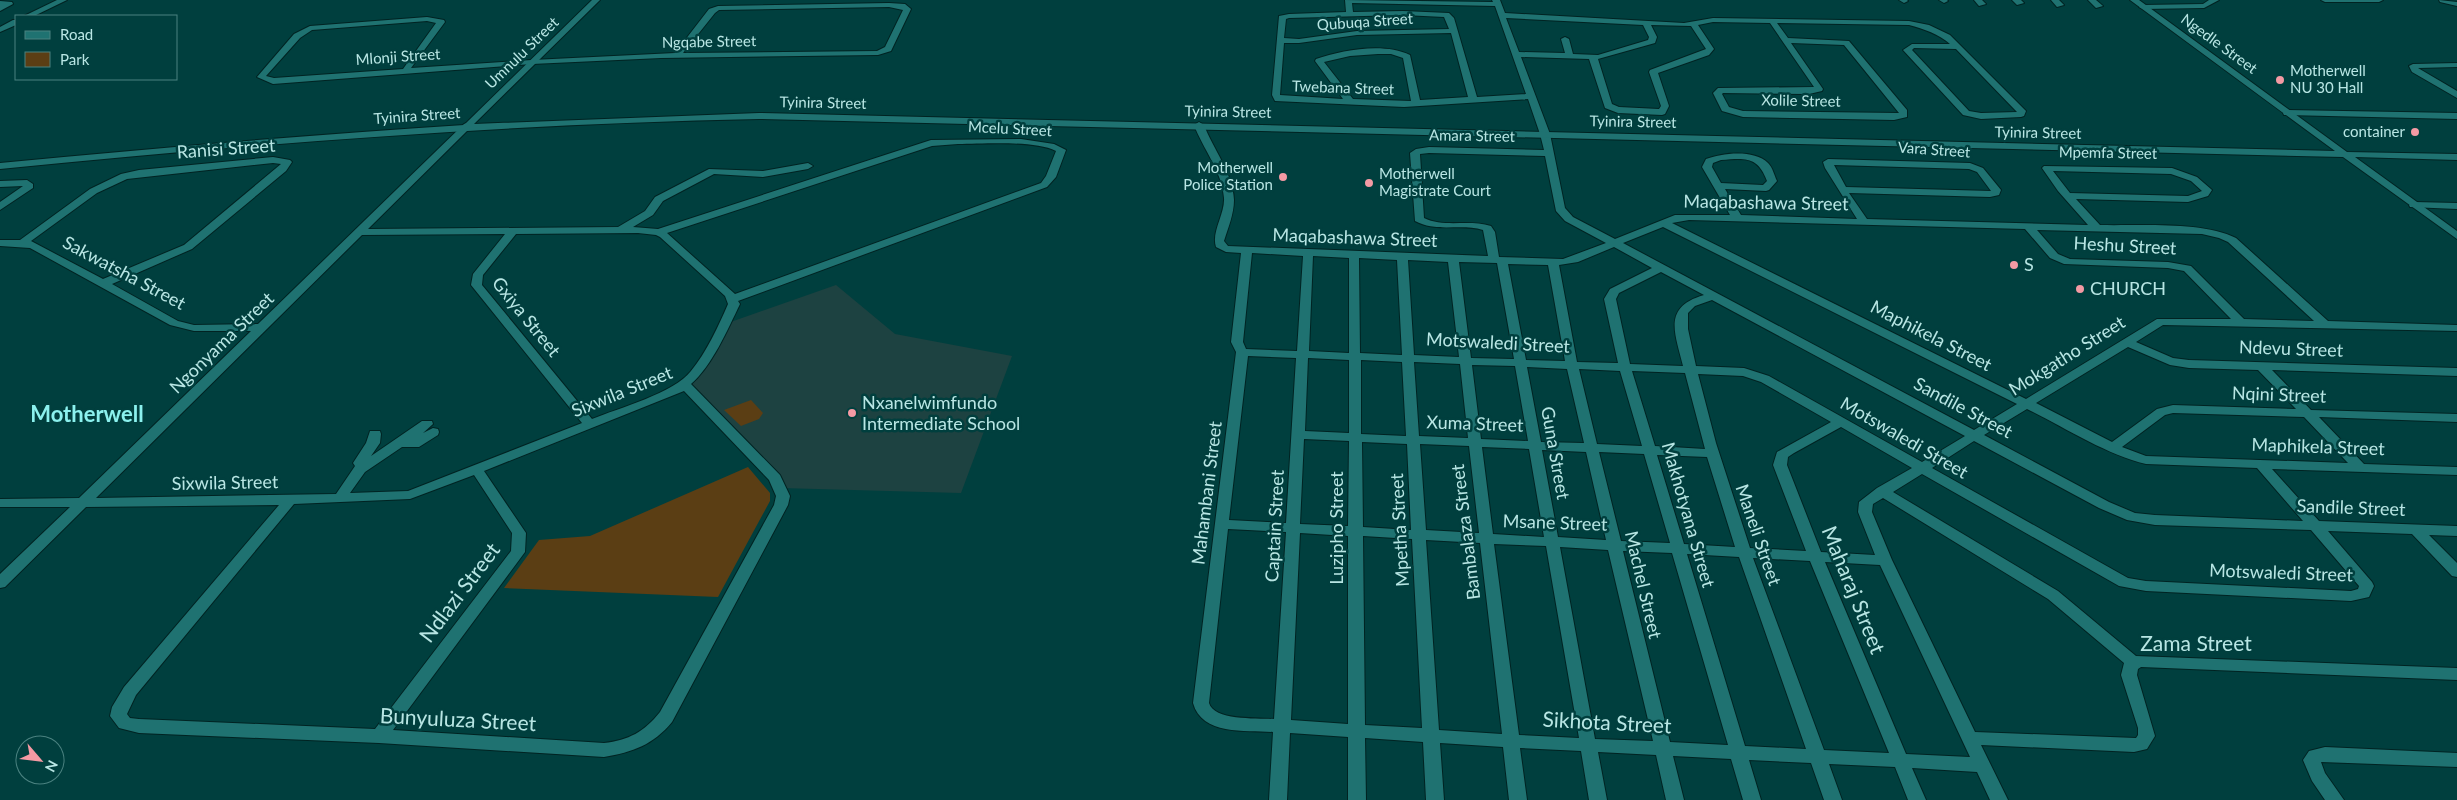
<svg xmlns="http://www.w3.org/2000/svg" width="2457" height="800" viewBox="0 0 2457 800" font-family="Lato,sans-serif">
  <rect width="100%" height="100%" fill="#003f3e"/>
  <!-- built -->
  <polygon fill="#1d4241" points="836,285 895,334 1012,356 961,493 781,488 685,385 725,324"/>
  <!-- green -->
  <g fill="#5b3e14">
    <polygon points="751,400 763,413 759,419 741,426 724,410"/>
    <polygon points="748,467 770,493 770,501 718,597 504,588 539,540 590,536"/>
  </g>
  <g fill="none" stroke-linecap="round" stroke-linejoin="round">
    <defs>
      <g id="minor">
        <polygon points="57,0 67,0 34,16 24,16"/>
        <path d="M1345,0L1493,2L1492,0H1500L1505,13L1684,23L1713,18L1909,21L1929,25L1950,35L2026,111L2024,116L2021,117L1981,119L1963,115L1903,50L1912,44H1950C1939,34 1924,29 1909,25L1777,23L1788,38L1849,41L1907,110V117L1894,120L1743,117L1722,111L1713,93L1718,88L1814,87L1770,23L1713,22L1698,25L1714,49L1709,55L1658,73L1669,106L1665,114L1662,115L1618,113L1605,108L1589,59L1521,57L1550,134L1565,208L1573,217L1615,239L1675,215H1730L1702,167L1706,159C1722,153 1754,149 1768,163C1773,168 1774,175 1777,181L1769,190L1766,191L1725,189L1741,215L1857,219L1825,168L1823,162L1828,159L1970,163L1983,168L2001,190L1999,195L1990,197L1849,193L1867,219L2088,225L2058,191L2042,168L2044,166L2172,168L2197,177L2212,190L2208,196L2188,202L2076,199L2100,225C2139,226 2202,221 2236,238L2328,321L2457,325V331L2163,325L2136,342L2173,358L2189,360L2457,368V376L2272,370L2311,410L2457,414V422L2319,417L2364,464L2457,467V475L2272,469L2319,521L2457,526V536L2429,535L2457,563V577L2452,576L2412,534L2328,531L2372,582L2374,586L2369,597L2351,601L2146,591L2119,586L1922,474L1893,492L2058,591L2136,656L2457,668V680L2141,667L2138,669L2137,675L2155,736L2147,749L2134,752L1981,745L2008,800H1990L1977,772L1912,768L1926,800H1908L1895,767L1829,764L1842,800H1824L1811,763L1749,760L1761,800H1743L1731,759L1673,756L1684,800H1666L1656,755L1598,752L1607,800H1589L1581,751L1520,748L1527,800H1509L1503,747L1440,743L1444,800H1426L1423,742L1365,738L1366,800H1348V737L1290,733L1287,800H1269L1273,732C1246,730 1202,736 1193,703L1236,352L1231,342L1241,253L1226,252L1216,247C1211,232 1225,214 1224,198C1222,171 1203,149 1194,125L1199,122L1204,125C1213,149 1233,173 1234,200C1234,214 1228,228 1224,241L1228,246L1488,256L1483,230C1461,223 1437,233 1415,221L1410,153L1416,149L1429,147L1544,150L1540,134L1528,99L1404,107L1275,101L1272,95L1279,16L1289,14L1346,12ZM1352,3L1495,6L1526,94L1477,97L1454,18L1449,13L1403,11L1353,12ZM1403,15L1444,17L1449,29L1357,31L1299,39L1284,38L1286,19L1289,18ZM1506,18L1643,25L1649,37L1648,40L1598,55L1573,54L1569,39L1565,37L1561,39L1565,53L1519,52ZM1651,25L1691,26L1706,49L1650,70L1649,72L1661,106L1659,109L1619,107L1612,104L1598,59L1655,43L1657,37ZM1451,33L1468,97L1420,100L1410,55C1384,42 1342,50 1316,59L1315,61L1343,99L1280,95L1284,43H1299L1357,35ZM1791,43L1844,45L1899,113L1743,111L1729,107L1722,94L1723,93L1809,94L1822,91L1823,89ZM1914,48L1956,49L2017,112L1981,113L1969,111L1912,50ZM1378,54H1391L1403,58L1411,101L1353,99L1324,62L1350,56ZM1429,153L1545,156L1556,211L1565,221L1606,243L1563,259L1499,257L1495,232L1491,226C1469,219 1444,228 1424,218L1420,154ZM1721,160C1745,158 1758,156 1767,181L1763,185L1721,183L1712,167L1713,163ZM1834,165L1969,169L1977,172L1991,191L1846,187ZM2053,171L2171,174L2191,181L2202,191L2188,196L2070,193ZM1689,220L2025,229L2050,258L2064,264L2168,268L2184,271L2231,319H2157L2026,399L1672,223ZM1663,227L2017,404L1974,430L1623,243ZM2037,230L2202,234L2219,238L2228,242L2314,321L2244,319L2191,266L2168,262L2070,259L2058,254ZM1614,247L1652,268L1610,289L1604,299L1618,363L1577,362L1559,265L1578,262ZM1252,253L1303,256L1297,351L1246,349L1243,342ZM1313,256L1349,258V353L1309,351ZM1359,258L1397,260L1402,355L1360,353ZM1408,260L1448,262L1459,357L1414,355ZM1459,262L1497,263L1514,359L1471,358ZM1508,264L1548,265L1565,361L1526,360ZM1661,272L1704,295C1662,307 1675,333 1683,366L1630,364L1616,299L1619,293ZM1712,300L1965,436L1922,462L1769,376L1744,368L1696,366L1688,329V313L1695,306ZM2128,347L2170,365L2189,368L2258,370L2296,409L2173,405L2157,409L2112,442L2036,403ZM1248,356L1296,358L1286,523L1229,520ZM1308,358L1349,360V433L1305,431ZM1361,360L1402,362L1406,436L1361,434ZM1414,362L1460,364L1468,438L1419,436ZM1472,365L1515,366L1528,441L1481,439ZM1527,367L1567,369L1584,443L1541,442ZM1579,369L1620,371L1642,446L1597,444ZM1632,371L1685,373L1705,449L1655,446ZM1698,374L1743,376L1761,382L1831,422L1777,452L1773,465L1806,551L1750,548L1716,443ZM2027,409C2064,427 2107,455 2146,464L2257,468L2303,521L2155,515L2135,513L2109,502L1984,435ZM2173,413L2304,417L2348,463L2146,456L2122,447L2165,415ZM1841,427L1912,468L1877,488L1859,502L1858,512L1875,555L1821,552L1787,465L1788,457L1794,453ZM1304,439L1349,441L1348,526L1300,524ZM1974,441L2099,508L2127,520L2155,525L2311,530L2359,586L2358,589L2351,591L2146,581L2128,578L1932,468ZM1362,442L1407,444L1411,530L1363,527ZM1420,444L1469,446L1479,533L1426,530ZM1482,447L1529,449L1544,537L1493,534ZM1542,450L1586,452L1606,540L1558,537ZM1599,452L1644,454L1670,543L1621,541ZM1657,455L1707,457L1735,547L1684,544ZM1883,498L2048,599L2124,663L2121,675L2138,728V735L2136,738L1975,732L1892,560L1872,512L1873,504ZM1228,529L1286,532L1274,719C1258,718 1214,721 1209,703ZM1300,533L1348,536V724L1291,720ZM1363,536L1412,539L1422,728L1365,725ZM1426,540L1480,543L1502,734L1439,730ZM1494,544L1546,546L1579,738L1519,735ZM1560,547L1608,550L1653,741L1595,739ZM1623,551L1672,553L1728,745L1670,742ZM1687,554L1739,557L1806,749L1745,746ZM1753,558L1810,561L1889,753L1824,750ZM1825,562L1880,565L1970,757L1906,754Z"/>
        <polygon points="1899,0 1907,0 1908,1 1904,3"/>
        <polygon points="1939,0 1947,0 1948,1 1944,3"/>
        <polygon points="1974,0 1982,0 1986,4 1979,6"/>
        <polygon points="2012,0 2021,0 2024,3 2017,5"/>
        <polygon points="2051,0 2059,0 2064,5 2057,7"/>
        <polygon points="2088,0 2096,0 2103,6 2096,8"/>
        <polygon points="2209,0 2219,0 2204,8 2143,9 2139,7 2143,5 2203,4"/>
        <polygon points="2321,0 2383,0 2379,2 2325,2"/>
        <polygon points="2439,0 2457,2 2457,6 2440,2"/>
        <polygon points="0,1 12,2 13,4 0,11"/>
        <path d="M889,3L905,4L911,9L891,51L878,55L661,58L532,64L273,84L257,77L294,34L310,26L427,17L444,20L445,22L411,68L532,60L675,53L709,9L718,6ZM889,7L903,10L885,47L877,51L683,53L715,13L719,10ZM427,21L436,23L403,69L274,78L266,76L300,38L312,30Z"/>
        <polygon points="13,20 16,20 16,25 0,32 0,27"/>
        <polygon points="2457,63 2457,67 2418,68 2457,91 2457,98 2412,72 2409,66 2413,64"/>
        <polygon points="2287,110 2457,113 2457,119 2284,115 2283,113"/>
        <path d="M467,123L470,124V128L368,229L618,227L645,211L655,197L709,169L763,171L808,163L813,166L808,169L763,177L714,174L663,201L653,215L633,227L658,229L931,140L1021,139L1054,144L1066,150L1056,177L1047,187L738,301L740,304C728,329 712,366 691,384L780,475L790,496L788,505L672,722C653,745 633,752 604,757L379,743L139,733L119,728L110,716L112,707L124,687L279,505L86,507L5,587L0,588V574L70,507H0V499L79,498L251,331H194L170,325L30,248L0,246V240H20L90,189L121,174L139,170L273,157L290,160L292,162L286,171L192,249L112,284L178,321L194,325L258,324L464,124ZM958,144C983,144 1034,140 1056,151L1046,176L1041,183L735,294L667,233L932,146ZM273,163L281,164L184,245L103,279L31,241L97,193L127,179ZM638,233L656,235L660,237L725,296L728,304C719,325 706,353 691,371C674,393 619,408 592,419L482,285L483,275L516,234ZM505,234L473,274L471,285L582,423L408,491L350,493L365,472L402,447H419L438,435L439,432L438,429L433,428L423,433L433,424L432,421H422L371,456L380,443L381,434L380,431H370L366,443L353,463L355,466L336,494L96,498L362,235ZM684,391L769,480L776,496L774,505L660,712C644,732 629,740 604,743L393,730L525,552L526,533L484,471ZM474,475L512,533L511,551L375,729L139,719L130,718L127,714L136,695L294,504L410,499Z"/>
        <polygon points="27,180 33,184 33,188 0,210 0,202 23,186 0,187 0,181"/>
        <polygon points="2414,202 2457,203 2457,209 2410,207 2409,205"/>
        <polygon points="2325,747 2457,753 2457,767 2321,762 2325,773 2344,800 2325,800 2312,781 2303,760 2309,751"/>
      </g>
      <path id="tertiary" d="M592,0H600L474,124L759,113L2335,151L2130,0H2139L2347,152L2457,154V160L2355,157L2457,231V239L2343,157L759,119C505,124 253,144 0,169V163C154,148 309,135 464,125Z"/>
    </defs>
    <!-- minor casing -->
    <use href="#minor" stroke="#012322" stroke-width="2"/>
    <!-- tertiary casing -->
    <use href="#tertiary" stroke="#012322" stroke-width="2"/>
    <!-- minor -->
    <use href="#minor" fill="#1f7271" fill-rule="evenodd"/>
    <!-- tertiary -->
    <use href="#tertiary" fill="#1f7271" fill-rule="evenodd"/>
  </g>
  <!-- markers -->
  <g fill="#f49aa4" stroke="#003f3e" stroke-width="2">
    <circle cx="2280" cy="80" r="5"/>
    <circle cx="2415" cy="132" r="5"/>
    <circle cx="1283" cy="177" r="5"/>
    <circle cx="1369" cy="183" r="5"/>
    <circle cx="2014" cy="265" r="5"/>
    <circle cx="2080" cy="289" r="5"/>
    <circle cx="852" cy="413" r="5"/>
  </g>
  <g text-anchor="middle" stroke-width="5" stroke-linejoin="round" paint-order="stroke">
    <!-- far-street labels -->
    <g font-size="15" fill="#b8e6e4" stroke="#003f3e">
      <text transform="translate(1365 22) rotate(-4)" y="5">Qubuqa Street</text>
      <text transform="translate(709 42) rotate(-1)" y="5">Ngqabe Street</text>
      <text transform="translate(2219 44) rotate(36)" y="5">Ngedle Street</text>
      <text transform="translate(522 53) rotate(-44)" y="5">Umnulu Street</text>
      <text transform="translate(398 57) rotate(-4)" y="5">Mlonji Street</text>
      <text transform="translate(1343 88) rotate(2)" y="5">Twebana Street</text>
      <text transform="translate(1801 101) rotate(1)" y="5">Xolile Street</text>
      <text transform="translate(823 103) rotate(1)" y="5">Tyinira Street</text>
      <text transform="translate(1228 112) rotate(1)" y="5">Tyinira Street</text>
      <text transform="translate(417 116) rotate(-4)" y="5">Tyinira Street</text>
      <text transform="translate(1633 122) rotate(1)" y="5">Tyinira Street</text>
      <text transform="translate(1010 129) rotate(3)" y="5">Mcelu Street</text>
      <text transform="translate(2038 133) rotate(1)" y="5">Tyinira Street</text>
      <text transform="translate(1472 136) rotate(1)" y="5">Amara Street</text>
      <text transform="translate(1934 150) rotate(4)" y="5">Vara Street</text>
      <text transform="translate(2108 153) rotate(1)" y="5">Mpemfa Street</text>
    </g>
    <!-- far-poi labels -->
    <g font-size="15" fill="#b8e6e4" stroke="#003f3e" text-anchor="start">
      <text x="2290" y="76">Motherwell<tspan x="2290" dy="17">NU 30 Hall</tspan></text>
      <text x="2405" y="137" text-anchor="end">container</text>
      <text x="1273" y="173" text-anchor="end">Motherwell<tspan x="1273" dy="17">Police Station</tspan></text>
      <text x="1379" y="179">Motherwell<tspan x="1379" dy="17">Magistrate Court</tspan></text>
    </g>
    <!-- street labels -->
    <g font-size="18" fill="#b8e6e4" stroke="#003f3e">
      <text transform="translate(226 149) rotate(-4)" y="6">Ranisi Street</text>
      <text transform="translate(1766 203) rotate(1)" y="6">Maqabashawa Street</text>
      <text transform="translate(1355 238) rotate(2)" y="6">Maqabashawa Street</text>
      <text transform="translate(2125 246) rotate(3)" y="6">Heshu Street</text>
      <text transform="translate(124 273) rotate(28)" y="6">Sakwatsha Street</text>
      <text transform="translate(526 317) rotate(51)" y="6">Gxiya Street</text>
      <text transform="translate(1931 336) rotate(27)" y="6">Maphikela Street</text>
      <text transform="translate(222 343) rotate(-44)" y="6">Ngonyama Street</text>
      <text transform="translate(1498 343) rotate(3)" y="6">Motswaledi Street</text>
      <text transform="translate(2291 349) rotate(2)" y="6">Ndevu Street</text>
      <text transform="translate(2067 356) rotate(-32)" y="6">Mokgatho Street</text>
      <text transform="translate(622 392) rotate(-22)" y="6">Sixwila Street</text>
      <text transform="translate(2279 395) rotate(2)" y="6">Nqini Street</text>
      <text transform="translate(1963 408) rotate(28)" y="6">Sandile Street</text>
      <text transform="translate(1475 424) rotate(2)" y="6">Xuma Street</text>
      <text transform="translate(1904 438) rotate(30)" y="6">Motswaledi Street</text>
      <text transform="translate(2318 447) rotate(2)" y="6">Maphikela Street</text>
      <text transform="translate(1555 453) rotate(80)" y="6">Guna Street</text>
      <text transform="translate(225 483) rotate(-1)" y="6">Sixwila Street</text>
      <text transform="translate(1207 493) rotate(-83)" y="6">Mahambani Street</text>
      <text transform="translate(2351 508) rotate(2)" y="6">Sandile Street</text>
      <text transform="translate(1688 515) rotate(74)" y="6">Makhotyana Street</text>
      <text transform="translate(1555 523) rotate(2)" y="6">Msane Street</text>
      <text transform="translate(1275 526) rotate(-87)" y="6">Captain Street</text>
      <text transform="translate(1337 528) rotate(-90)" y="6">Luzipho Street</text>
      <text transform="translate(1400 530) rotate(-93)" y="6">Mpetha Street</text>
      <text transform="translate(1466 532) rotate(-97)" y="6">Bambalaza Street</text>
      <text transform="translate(1758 535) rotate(71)" y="6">Maneli Street</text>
      <text transform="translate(2281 573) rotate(2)" y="6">Motswaledi Street</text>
      <text transform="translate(1643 585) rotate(77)" y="6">Machel Street</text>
    </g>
    <!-- poi labels -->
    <g font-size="18" fill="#b8e6e4" stroke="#003f3e" text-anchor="start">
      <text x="2024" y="271">S</text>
      <text x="2090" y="295">CHURCH</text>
      <text x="862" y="409">Nxanelwimfundo<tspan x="862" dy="21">Intermediate School</tspan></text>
    </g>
    <!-- near-street labels -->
    <g font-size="21" fill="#b8e6e4" stroke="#003f3e">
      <text transform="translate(1853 590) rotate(68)" y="7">Maharaj Street</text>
      <text transform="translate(460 593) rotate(-53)" y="7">Ndlazi Street</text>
      <text x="2196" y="651">Zama Street</text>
      <text transform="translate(458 720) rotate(3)" y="7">Bunyuluza Street</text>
      <text transform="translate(1607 723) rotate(3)" y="7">Sikhota Street</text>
    </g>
    <!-- district labels -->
    <g font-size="22" font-weight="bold" fill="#8bf1ee" stroke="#003f3e">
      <text x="87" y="422">Motherwell</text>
    </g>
  </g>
  <!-- legend -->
  <rect x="15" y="15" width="162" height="65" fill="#003f3e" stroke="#4a8280"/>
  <rect x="25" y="31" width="25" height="8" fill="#1f7271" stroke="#4a8280"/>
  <text x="60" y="40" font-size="15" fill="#b8e6e4">Road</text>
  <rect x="25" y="52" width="25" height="15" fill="#5b3e14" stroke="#4a8280"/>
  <text x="60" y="65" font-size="15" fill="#b8e6e4">Park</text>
  <!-- north arrow -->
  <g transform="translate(40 760) rotate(118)"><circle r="24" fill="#003f3e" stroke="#4a8280"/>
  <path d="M0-4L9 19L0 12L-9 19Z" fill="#f49aa4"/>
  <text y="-8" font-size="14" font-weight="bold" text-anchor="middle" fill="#b8e6e4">N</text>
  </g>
</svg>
